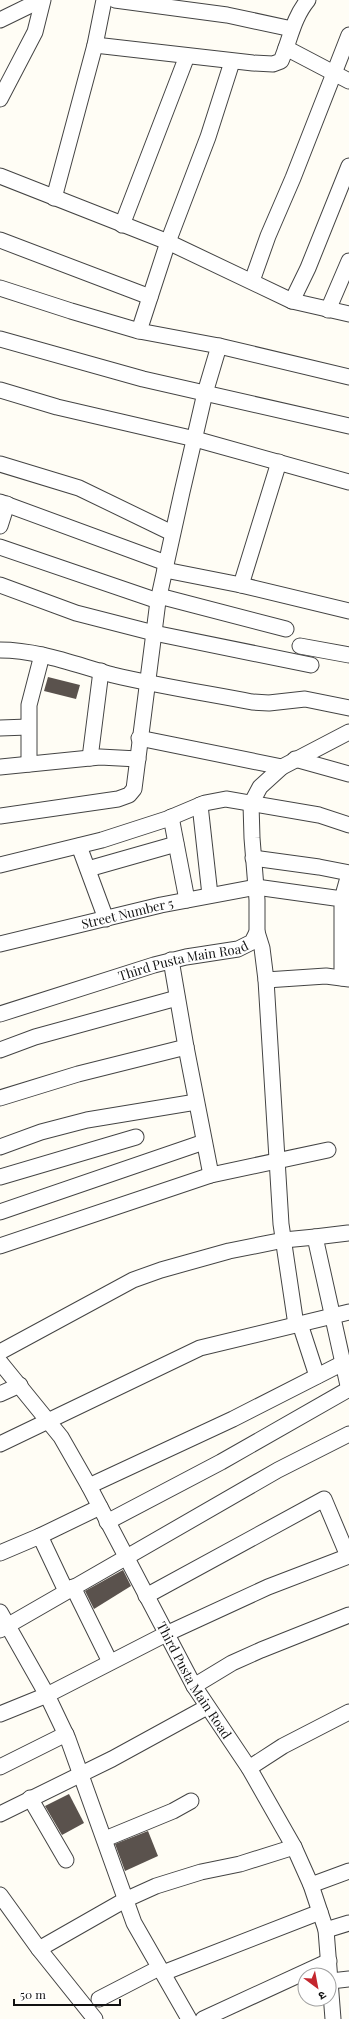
<svg xmlns="http://www.w3.org/2000/svg" width="349" height="2019" viewBox="0 0 349 2019" font-family="'Playfair Display','Noto Sans Devanagari',serif">
  <rect width="100%" height="100%" fill="#fffdf5"/>
  <!-- building -->
  <g fill="#5a524d">
    <polygon points="48,677 80,685 76,699 44,691"/>
    <polygon points="123,1570 131,1586 94,1609 85,1591"/>
    <polygon points="69,1794 84,1823 62,1835 45,1806"/>
    <polygon points="148,1831 158,1856 125,1871 115,1844"/>
  </g>
  <g fill="none" stroke-linecap="round" stroke-linejoin="round">
    <defs>
      <g id="minor">
        <polyline points="115,0 227,15 292,29"/>
        <polyline points="0,20 41,0"/>
        <path d="M95,45L253,63L273,64L281,61C290,40 293,18 308,0"/>
        <polyline points="286,48 349,81"/>
        <polyline points="0,99 35,32 43,0"/>
        <polyline points="0,176 168,242 292,301 349,314"/>
        <polyline points="54,198 95,45 104,0"/>
        <polyline points="122,225 187,56"/>
        <polyline points="0,240 150,297"/>
        <polyline points="252,281 268,236 293,178 349,35"/>
        <polyline points="0,288 71,311 139,331 219,346 349,377"/>
        <polyline points="292,301 308,268 349,166"/>
        <polyline points="328,310 349,261"/>
        <polyline points="139,331 168,242 208,137 232,62"/>
        <polyline points="0,339 143,379 349,426"/>
        <polyline points="0,390 57,407 195,439 349,482"/>
        <polyline points="0,464 79,488 172,533"/>
        <polyline points="0,502 166,563"/>
        <polyline points="0,526 7,504"/>
        <polyline points="0,547 158,601"/>
        <polyline points="165,570 241,585 349,611"/>
        <polyline points="0,585 76,613 154,633 311,665"/>
        <polyline points="241,585 279,462"/>
        <polyline points="159,596 286,629"/>
        <polyline points="300,646 349,655"/>
        <path d="M0,650C39,650 76,665 113,675C159,686 205,693 252,702L269,703L305,699L349,708"/>
        <polyline points="0,728 28,727"/>
        <polyline points="139,738 282,767"/>
        <polyline points="90,758 101,671"/>
        <polyline points="295,759 349,774"/>
        <polyline points="29,764 29,705 42,655"/>
        <polyline points="0,767 100,757 138,759"/>
        <polyline points="200,805 210,895"/>
        <polyline points="0,816 118,799 129,795 134,789 158,601 182,492 205,393 219,346"/>
        <polyline points="171,817 187,900"/>
        <polyline points="79,846 106,919"/>
        <polyline points="253,858 319,867 349,873"/>
        <polyline points="0,865 102,840 167,819 205,803 226,799 319,815 349,825"/>
        <polyline points="88,869 176,844"/>
        <polyline points="342,899 349,874"/>
        <polyline points="257,932 262,948 266,980 281,1224 296,1325"/>
        <path id="s1" d="M0,944L161,905L256,887L342,899V978"/>
        <polyline points="171,960 186,1047 211,1175"/>
        <polyline points="266,980 326,976 349,979"/>
        <path id="s2" d="M0,1014L154,965L186,957L238,949L252,942L257,932V900L252,838L251,804L260,787L282,767L349,732"/>
        <polyline points="0,1050 35,1037 177,998"/>
        <polyline points="0,1098 78,1074 186,1047"/>
        <polyline points="0,1147 41,1132 87,1120 196,1102"/>
        <polyline points="0,1177 136,1137"/>
        <polyline points="0,1212 204,1142"/>
        <polyline points="315,1237 348,1233"/>
        <polyline points="0,1246 211,1175 328,1150"/>
        <polyline points="300,1324 317,1376"/>
        <polyline points="0,1352 133,1280 161,1270 229,1251 284,1240 315,1237 349,1390"/>
        <path id="s3" d="M0,1362L61,1437L89,1486L194,1686L249,1768L294,1847L311,1885L326,1930L333,2019"/>
        <polyline points="0,1394 20,1385"/>
        <polyline points="0,1444 200,1348 349,1312"/>
        <polyline points="89,1486 233,1419 343,1363"/>
        <polyline points="107,1522 221,1462 349,1389"/>
        <polyline points="40,1536 100,1507"/>
        <polyline points="0,1553 40,1536 66,1591"/>
        <polyline points="73,1587 110,1662"/>
        <polyline points="146,1596 324,1499 348,1556"/>
        <polyline points="0,1612 47,1695 68,1739 134,1923 189,2019"/>
        <polyline points="0,1630 278,1470 349,1434"/>
        <polyline points="194,1686 232,1663 261,1650 349,1615"/>
        <polyline points="0,1714 47,1695 166,1634 268,1587 349,1556"/>
        <polyline points="0,1767 66,1734"/>
        <polyline points="249,1768 283,1746 349,1712"/>
        <polyline points="30,1798 66,1860"/>
        <polyline points="0,1814 112,1759 207,1707"/>
        <polyline points="105,1839 173,1811 191,1801"/>
        <polyline points="311,1885 349,1871"/>
        <polyline points="0,1895 39,1949 95,2019"/>
        <polyline points="326,1930 349,1923"/>
        <polyline points="39,1949 125,1900 156,1886 201,1872 240,1864 294,1847"/>
        <polyline points="163,1973 320,1912"/>
        <polyline points="331,1981 349,1979"/>
        <polyline points="99,1999 159,1968"/>
        <polyline points="203,2019 329,1961"/>
      </g>
    </defs>
    <!-- minor casing -->
    <use href="#minor" stroke="#444" stroke-width="17"/>
    <!-- minor -->
    <use href="#minor" stroke="#fff" stroke-width="15"/>
  </g>
  <g text-anchor="middle" stroke-width="4" stroke-linejoin="round" paint-order="stroke">
    <!-- street labels -->
    <g font-size="13" fill="#111" stroke="#fff">
      <text dy="5" stroke="none"><textPath href="#s1" startOffset="131">Street Number 5</textPath></text>
      <text dy="5" stroke="none"><textPath href="#s2" startOffset="191">Third Pusta Main Road</textPath></text>
      <text dy="5" stroke="none"><textPath href="#s3" startOffset="374">Third Pusta Main Road</textPath></text>
    </g>
  </g>
  <!-- north arrow -->
  <g transform="translate(317 1987) rotate(148)"><circle r="19" fill="#ffffff" stroke="#a0a0a0"/>
  <path d="M0-3L7 15L0 10L-7 15Z" fill="#c4262e"/>
  <text y="-6" font-size="11" font-weight="bold" text-anchor="middle" fill="#111111">उ</text>
  </g>
  <!-- scale -->
  <path d="M14 1999v6h106v-6" fill="none" stroke="#111111" stroke-width="2"/>
  <text x="20" y="1999" font-size="12" fill="#111111" stroke="#ffffff" stroke-width="3" paint-order="stroke">50 m</text>
</svg>
